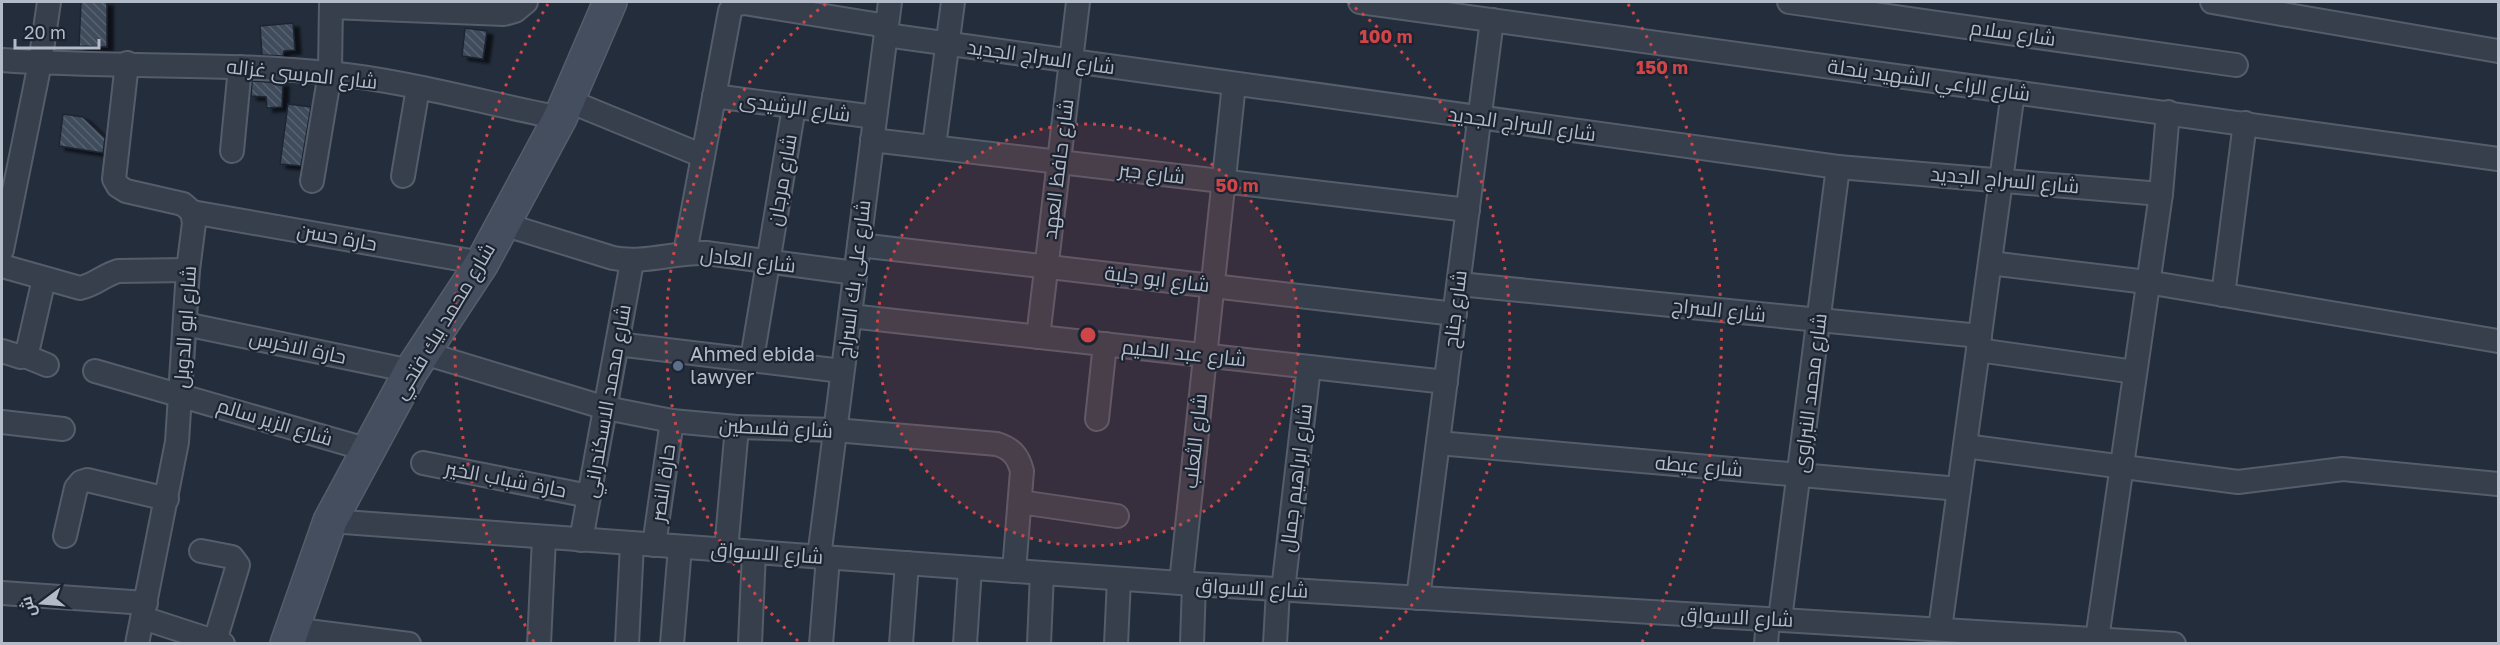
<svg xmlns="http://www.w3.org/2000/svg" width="2500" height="645" viewBox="0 0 2500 645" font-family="'Golos Text',Cairo,sans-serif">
  <defs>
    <pattern id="building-back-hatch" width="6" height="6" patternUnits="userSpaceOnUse" patternTransform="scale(1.5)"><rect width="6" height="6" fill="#3f4b5b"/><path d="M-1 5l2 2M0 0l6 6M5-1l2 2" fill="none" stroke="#586371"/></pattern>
    <filter id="shadow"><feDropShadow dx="6" dy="4" stdDeviation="1.5" flood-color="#0009"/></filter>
  </defs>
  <rect width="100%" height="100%" fill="#232d3c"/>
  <!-- building -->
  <g fill="url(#building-back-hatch)" stroke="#1e2633" stroke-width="1.5" filter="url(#shadow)">
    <polygon points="81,2 107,2 107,47 79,46"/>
    <polygon points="293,23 295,50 284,51 283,56 262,55 260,26"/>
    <polygon points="465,28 487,31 483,59 462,56"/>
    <polygon points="252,81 283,83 282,107 267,108 266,97 251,96"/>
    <polygon points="288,104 311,107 301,166 280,164"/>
    <polygon points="63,114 83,117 105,138 103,153 59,146"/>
  </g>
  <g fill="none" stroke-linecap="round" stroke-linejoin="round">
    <defs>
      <g id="street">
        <polyline points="1360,2 2498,159"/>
        <polyline points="1789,2 2236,65"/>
        <polyline points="2212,2 2498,51"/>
        <polyline points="331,7 504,14 515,11 526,2"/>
        <polyline points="886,35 1838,167 2161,194"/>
        <path d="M2,60C110,68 219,62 328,73C403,80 485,103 560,118"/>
        <polyline points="127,63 114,179 118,186 126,191 183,204 192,212 194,223 188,270 177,442 137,644"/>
        <polyline points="714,96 875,117"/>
        <polyline points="569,101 703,156"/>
        <polyline points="872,140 1468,210"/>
        <polyline points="934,146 953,2"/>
        <polyline points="232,151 240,67"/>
        <polyline points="403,176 418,88"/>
        <polyline points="312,181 330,73 331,2"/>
        <polyline points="192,212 482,263"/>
        <path d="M503,224L613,258C645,264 674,252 706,253L855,273"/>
        <polyline points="859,245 1455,314"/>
        <polyline points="2,250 40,63 49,2"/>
        <polyline points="685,253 730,11 734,5 744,3 887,26"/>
        <polyline points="1990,263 2147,282 2498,341"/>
        <path d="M2,266L80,288C95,285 104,275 118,271L188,270"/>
        <polyline points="1459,284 1980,336"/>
        <polyline points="2223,295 2245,123"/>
        <polyline points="850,316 1446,382"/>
        <polyline points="185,324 411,371"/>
        <polyline points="1038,337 1078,2"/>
        <polyline points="617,344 842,371"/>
        <polyline points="1978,350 2135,372"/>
        <polyline points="2,351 21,357 27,353 44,279"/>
        <path d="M424,353L606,408L672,421L737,427L835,430L997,444C1012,449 1018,456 1022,471L1014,571"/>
        <polyline points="25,356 47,365"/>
        <polyline points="752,359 794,107"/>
        <polyline points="95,371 369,450"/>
        <polyline points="1097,419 1105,344"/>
        <polyline points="2,422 63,429"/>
        <polyline points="1438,443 1959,489"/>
        <polyline points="1965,446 2238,482 2343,469 2498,484"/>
        <polyline points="423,463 589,496"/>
        <polyline points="1020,502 1117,516"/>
        <polyline points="330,521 1194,584 2174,644"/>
        <polyline points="65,536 76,488 81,482 87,480 167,499"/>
        <polyline points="581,540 632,262"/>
        <polyline points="654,545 672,421"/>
        <polyline points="726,550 737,427"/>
        <polyline points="201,551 232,557 238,565 215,641"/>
        <polyline points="819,557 890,2"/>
        <polyline points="1181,583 1234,84"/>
        <polyline points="1283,590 1309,367"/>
        <polyline points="2,593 146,603"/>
        <polyline points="1418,598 1492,20"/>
        <polyline points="143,618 223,644"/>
        <polyline points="1780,619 1838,167"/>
        <polyline points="292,629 409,644"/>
        <polyline points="1940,629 2013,92"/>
        <polyline points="2097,639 2161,194 2168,112"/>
        <polyline points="539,644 544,538"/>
        <polyline points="627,644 632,544"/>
        <polyline points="672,644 680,547"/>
        <polyline points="750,644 754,552"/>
        <polyline points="821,644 828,558"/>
        <polyline points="901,644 907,563"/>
        <polyline points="965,644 970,568"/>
        <polyline points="1039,644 1042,573"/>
        <polyline points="1116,644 1119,579"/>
        <polyline points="1192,644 1194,584"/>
        <polyline points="1275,644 1278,590"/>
        <polyline points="1766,644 1768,619"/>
      </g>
      <polyline id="secondary" points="287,644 330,521 411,371 482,263 560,118 610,2"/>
    </defs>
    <!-- street casing -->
    <use href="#street" stroke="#555d6a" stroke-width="26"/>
    <!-- secondary casing -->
    <use href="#secondary" stroke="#555d6a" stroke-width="36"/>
    <!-- street -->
    <use href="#street" stroke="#373f4c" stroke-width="22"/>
    <!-- secondary -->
    <use href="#secondary" stroke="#454e5f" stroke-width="33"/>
  </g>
  <!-- distance rings -->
  <circle cx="1088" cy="335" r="211" fill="#cf4548" fill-opacity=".12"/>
  <g fill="none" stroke="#cf4548" stroke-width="3" stroke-dasharray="3 6">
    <circle cx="1088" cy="335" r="211"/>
    <path d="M798 641A422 422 0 0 1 828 2M1348 2A422 422 0 0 1 1378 641"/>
    <path d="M534 642A633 633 0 0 1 548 4M1628 4A633 633 0 0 1 1642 642"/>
  </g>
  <!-- markers -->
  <circle fill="#5c6f8a" stroke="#1c2431" stroke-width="2" cx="678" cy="366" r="6"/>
  <g text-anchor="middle" stroke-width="4.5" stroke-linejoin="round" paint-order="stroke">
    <!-- street labels -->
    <g font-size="20" fill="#b3bac8" stroke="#1c2431">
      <text transform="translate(2013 33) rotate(8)" y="7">شارع سلام</text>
      <text transform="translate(1041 57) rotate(8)" y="7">شارع السراج الجديد</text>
      <text transform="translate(302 74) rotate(6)" y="7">شارع المرسى غزاله</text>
      <text transform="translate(1929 80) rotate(8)" y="7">شارع الراعي الشهيد بنحلة</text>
      <text transform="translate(795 107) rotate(8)" y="7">شارع الرشيدى</text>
      <text transform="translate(1522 124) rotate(8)" y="7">شارع السراج الجديد</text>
      <text transform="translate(1058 169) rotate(-83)" y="7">شارع حافظ العهد</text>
      <text transform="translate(1152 173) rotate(7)" y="7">شارع جبر</text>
      <text transform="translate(782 180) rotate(-80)" y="7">شارع مرجان</text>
      <text transform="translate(2005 180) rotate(5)" y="7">شارع السراج الجديد</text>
      <text transform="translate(337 237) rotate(10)" y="7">حارة حسن</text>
      <text transform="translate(748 260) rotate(7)" y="7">شارع العادل</text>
      <text transform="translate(854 279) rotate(-83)" y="7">شارع على بك السراج</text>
      <text transform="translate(1157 279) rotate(7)" y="7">شارع ابو جلبة</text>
      <text transform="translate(1455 309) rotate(-83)" y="7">شارع جناح</text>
      <text transform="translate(1719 310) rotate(6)" y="7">شارع السراج</text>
      <text transform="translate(444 321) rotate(-59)" y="7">شارع محمد بيك فتحي</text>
      <text transform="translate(185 327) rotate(-86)" y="7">شارع ابو الدوبل</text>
      <text transform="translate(298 347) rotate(12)" y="7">حارة الاخرس</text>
      <text transform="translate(1184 353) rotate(6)" y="7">شارع عبد الحليم</text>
      <text transform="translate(1810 393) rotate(-83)" y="7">شارع محمد النبراوى</text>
      <text transform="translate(607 401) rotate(-80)" y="7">شارع محمد الاسكندراني</text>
      <text transform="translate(275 422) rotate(17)" y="7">شارع الزير سالم</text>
      <text transform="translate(776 428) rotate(3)" y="7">شارع فلسطين</text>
      <text transform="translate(1195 441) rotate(-84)" y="7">شارع الثعلب</text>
      <text transform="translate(1699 466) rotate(5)" y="7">شارع عيطه</text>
      <text transform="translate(1296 478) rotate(-83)" y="7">شارع ابراهيم جمال</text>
      <text transform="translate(506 479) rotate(11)" y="7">حارة شباب الخير</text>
      <text transform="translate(663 483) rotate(-82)" y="7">حارة النصر</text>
      <text transform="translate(767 553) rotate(4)" y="7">شارع الاسواق</text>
      <text transform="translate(1252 588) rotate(3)" y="7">شارع الاسواق</text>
      <text transform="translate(1737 617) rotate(3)" y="7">شارع الاسواق</text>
    </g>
    <!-- poi labels -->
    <g font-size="20" fill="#b3bac8" stroke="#1c2431" text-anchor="start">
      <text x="690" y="361">Ahmed ebida<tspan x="690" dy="23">lawyer</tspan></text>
    </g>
  </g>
  <circle cx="1088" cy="335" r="9" fill="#cf4548" stroke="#1c2431" stroke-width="3"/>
  <g font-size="18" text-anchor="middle" font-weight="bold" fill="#cf4548" stroke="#1c2431" stroke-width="4.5" stroke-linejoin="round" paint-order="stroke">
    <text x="1386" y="43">100 m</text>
    <text x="1662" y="74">150 m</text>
    <text x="1237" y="192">50 m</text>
  </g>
  <!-- border -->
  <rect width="2500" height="645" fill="none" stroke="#b3bac8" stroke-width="6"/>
  <!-- north arrow -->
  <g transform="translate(42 603) rotate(254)" stroke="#1c2431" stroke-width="4.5" paint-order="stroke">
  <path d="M0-4.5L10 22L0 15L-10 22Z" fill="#b3bac8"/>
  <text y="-9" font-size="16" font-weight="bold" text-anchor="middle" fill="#b3bac8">ش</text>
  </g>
  <!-- scale -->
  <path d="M15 39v9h84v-9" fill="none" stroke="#b3bac8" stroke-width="3"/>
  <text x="24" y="39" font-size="18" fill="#b3bac8" stroke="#1c2431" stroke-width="4.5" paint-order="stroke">20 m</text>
</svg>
